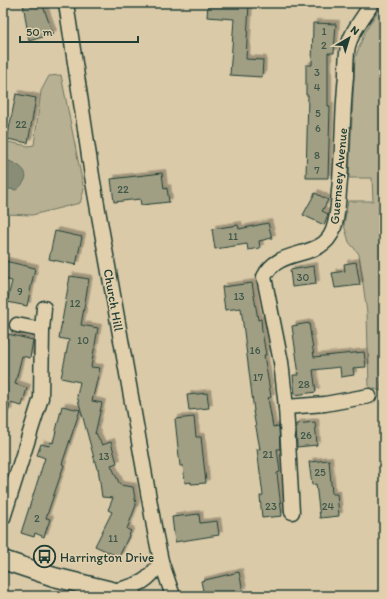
<svg xmlns="http://www.w3.org/2000/svg" width="387" height="599" viewBox="0 0 387 599" font-family="Itim,sans-serif">
  <defs>
    <filter id="shadow"><feDropShadow dx="3.5" dy="-3.5" stdDeviation="0" flood-color="#0004"/></filter>
  </defs>
  <rect width="100%" height="100%" fill="#dacaa8"/>
  <filter id="ink" filterUnits="userSpaceOnUse"><feTurbulence type="fractalNoise" baseFrequency=".025" numOctaves="2"/><feDisplacementMap in="SourceGraphic" scale="8" xChannelSelector="R" yChannelSelector="G"/><feConvolveMatrix kernelMatrix="1 2 1 2 8 2 1 2 1" color-interpolation-filters="sRGB"/></filter>
  <g filter="url(#ink)">
    <!-- green -->
    <g fill="#b8b093" stroke="#6c7664">
      <polygon points="383,3 384,220 380,220 381,260 384,283 381,391 369,387 367,313 359,254 349,242 344,225 348,201 373,201 372,178 349,178 355,58 365,32"/>
      <polygon points="61,75 84,190 80,203 32,215 3,214 3,141 28,146 34,145 41,91 49,76"/>
    </g>
    <!-- water -->
    <path fill="#898d76" stroke="#5f6d5c" d="M3,159C20,164 37,174 16,190L3,188Z"/>
    <!-- building -->
    <g fill="#a09f84" stroke="#1f3d34" filter="url(#shadow)">
      <polygon points="23,3 42,3 53,34 29,41"/>
      <polygon points="208,3 249,3 246,59 263,60 262,77 230,75 234,19 207,17"/>
      <polygon points="313,23 336,24 334,53 328,53 328,106 330,106 328,178 306,178 308,95 306,95 306,65 312,65"/>
      <polygon points="16,94 36,98 28,143 7,139"/>
      <polygon points="162,173 164,189 167,188 169,202 141,205 140,199 114,202 111,179"/>
      <polygon points="315,193 328,200 322,211 328,214 324,225 303,215"/>
      <polygon points="268,223 272,238 259,241 260,248 248,250 247,244 215,249 212,229 238,225 239,229"/>
      <polygon points="55,231 82,237 76,265 49,259"/>
      <polygon points="5,261 35,268 27,306 7,302 12,281 3,279"/>
      <polygon points="356,262 360,285 335,288 332,273 345,271 344,264"/>
      <polygon points="314,266 316,284 292,287 290,270"/>
      <polygon points="70,276 89,279 81,325 98,328 91,367 100,368 92,401 102,403 95,434 96,433 102,445 111,442 117,463 111,465 120,485 133,487 136,505 127,529 131,531 119,557 95,546 112,512 108,510 113,498 102,497 98,468 97,469 77,396 80,382 61,378 69,340 59,338"/>
      <polygon points="252,283 258,320 261,319 262,331 266,355 264,355 271,397 268,398 273,427 279,426 280,449 277,449 280,472 277,473 282,516 262,518 260,496 263,495 257,449 260,449 253,411 254,411 241,308 225,310 222,287"/>
      <polygon points="309,323 314,357 364,352 366,367 353,368 354,375 341,377 340,367 313,370 316,392 295,395 293,375 299,375 292,326"/>
      <polygon points="8,334 33,340 30,358 22,356 15,384 27,388 22,406 10,403 8,413 3,413 3,355"/>
      <polygon points="207,393 209,408 189,410 187,395"/>
      <polygon points="62,406 80,410 62,464 64,465 46,518 50,519 44,537 35,533 34,537 21,533 45,458 37,455 41,444 49,446 50,442 53,443"/>
      <polygon points="194,417 196,437 201,437 206,483 191,484 191,482 185,483 183,466 180,466 175,419"/>
      <polygon points="315,422 317,445 297,447 296,424"/>
      <polygon points="329,460 332,494 337,494 339,516 320,518 316,484 312,485 309,462"/>
      <polygon points="199,514 200,523 217,521 219,535 175,542 172,517"/>
      <polygon points="239,572 243,591 233,593 234,596 204,596 201,581"/>
    </g>
    <g fill="none" stroke-linecap="round" stroke-linejoin="round">
      <defs>
        <g id="minor">
          <polyline points="66,3 92,176 155,532 161,561 173,596"/>
          <polyline points="17,325 42,330 44,308"/>
          <polyline points="286,407 325,404 369,396"/>
          <path d="M292,512L286,407L281,362L264,277C278,246 322,261 333,230C338,218 338,204 339,191C343,153 342,114 346,76C346,66 346,55 348,46C352,30 364,17 372,3"/>
          <polyline points="3,518 41,398 42,330"/>
          <path d="M114,591C139,585 148,583 161,561"/>
        </g>
        <polyline id="tertiary" points="3,560 54,577 132,596"/>
      </defs>
      <!-- minor casing -->
      <use href="#minor" stroke="#1f3d34" stroke-width="17"/>
      <!-- tertiary casing -->
      <use href="#tertiary" stroke="#1f3d34" stroke-width="21"/>
      <!-- minor -->
      <use href="#minor" stroke="#e2d0ad" stroke-width="14"/>
      <!-- tertiary -->
      <use href="#tertiary" stroke="#e2d0ad" stroke-width="18"/>
    </g>
  </g>
  <!-- icons -->
  <defs>
    <symbol id="bus-ring" viewBox="-11 -11 22 22"><circle r="9.5" fill="#e2d0ad" stroke="#1f3d34" stroke-width="1.5"/><path d="M-5-6H5V4H4V6H2V4H-2V6H-4V4H-5ZM-3.5-4V0h7V-4ZM-3.5 1.2v1.5H-2V1.2ZM2 1.2v1.5H3.5V1.2Z" fill="#1f3d34"/></symbol>
  </defs>
  <g fill-rule="evenodd">
    <use href="#bus-ring" x="32" y="544" width="25" height="25"/>
  </g>
  <g text-anchor="middle" stroke-width="3" stroke-linejoin="round" paint-order="stroke">
    <!-- number labels -->
    <g font-size="11" fill="#3f5648">
      <text x="324" y="35">1</text>
      <text x="324" y="49">2</text>
      <text x="317" y="76">3</text>
      <text x="317" y="91">4</text>
      <text x="318" y="117">5</text>
      <text x="21" y="128">22</text>
      <text x="318" y="132">6</text>
      <text x="317" y="159">8</text>
      <text x="317" y="174">7</text>
      <text x="123" y="193">22</text>
      <text x="233" y="240">11</text>
      <text x="303" y="281">30</text>
      <text x="20" y="295">9</text>
      <text x="239" y="300">13</text>
      <text x="75" y="307">12</text>
      <text x="83" y="344">10</text>
      <text x="255" y="354">16</text>
      <text x="258" y="381">17</text>
      <text x="304" y="388">28</text>
      <text x="306" y="439">26</text>
      <text x="268" y="458">21</text>
      <text x="104" y="460">13</text>
      <text x="320" y="476">25</text>
      <text x="271" y="510">23</text>
      <text x="328" y="510">24</text>
      <text x="37" y="522">2</text>
      <text x="113" y="542">11</text>
    </g>
    <!-- street labels -->
    <g font-size="13" fill="#1f3d34" stroke="#e2d0ad">
      <text transform="translate(338 176) rotate(-85)" y="5">Guernsey Avenue</text>
      <text transform="translate(114 300) rotate(80)" y="5">Church Hill</text>
    </g>
    <!-- poi labels -->
    <g font-size="13" fill="#1f3d34" stroke="#e2d0ad" text-anchor="start">
      <text x="60" y="562">Harrington Drive</text>
    </g>
  </g>
  <!-- margin -->
  <rect width="387" height="599" fill="none" stroke="#e2d0ad" stroke-width="16"/>
  <rect x="8" y="8" width="371" height="583" fill="none" stroke="#1f3d34" stroke-width="1.5" filter="url(#ink)"/>
  <!-- north arrow -->
  <g transform="translate(349 38) rotate(38)" stroke="#e2d0ad" stroke-width="3" paint-order="stroke">
  <path d="M0-3L7 15L0 10L-7 15Z" fill="#1f3d34"/>
  <text y="-6" font-size="11" font-weight="bold" text-anchor="middle" fill="#1f3d34">N</text>
  </g>
  <!-- scale -->
  <path d="M20 36v6h118v-6" fill="none" stroke="#1f3d34" stroke-width="2"/>
  <text x="26" y="36" font-size="12" fill="#1f3d34" stroke="#e2d0ad" stroke-width="3" paint-order="stroke">50 m</text>
</svg>
